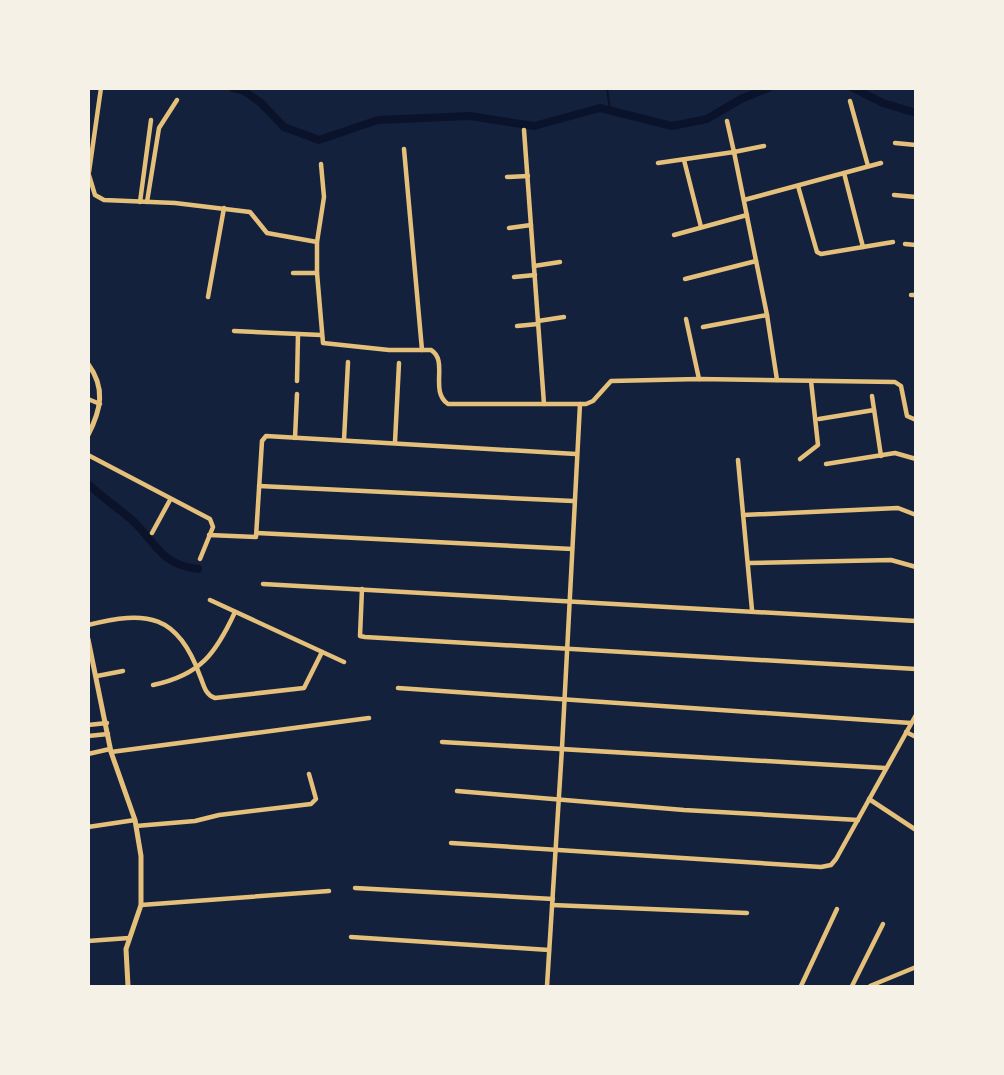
<svg xmlns="http://www.w3.org/2000/svg" width="1004" height="1075" viewBox="0 0 1004 1075" font-family="'Archivo Narrow',sans-serif">
  <rect width="100%" height="100%" fill="#14213d"/>
  <g fill="none" stroke-linecap="round" stroke-linejoin="round">
    <!-- stream -->
    <polyline stroke="#0b132b" stroke-width="2" points="607,88 610,110"/>
    <!-- canal -->
    <g stroke="#0b132b" stroke-width="8">
      <polyline points="233,88 244,91 260,102 284,127 319,140 378,120 470,116 534,126 600,108 672,126 707,119 741,99 768,88"/>
      <polyline points="853,88 883,103 916,113"/>
      <path d="M88,484C102,497 118,508 132,520C156,542 160,565 198,569"/>
    </g>
    <!-- minor -->
    <g stroke="#e5c07b" stroke-width="4.5">
      <polyline points="850,101 868,166"/>
      <polyline points="727,121 734,152 764,146"/>
      <polyline points="524,130 544,404"/>
      <polyline points="895,143 916,145"/>
      <polyline points="404,149 422,350"/>
      <polyline points="684,160 701,227"/>
      <polyline points="658,163 734,152 767,315 777,380"/>
      <path d="M88,172L95,195L104,200L175,203L250,212L267,233L317,242V273L323,343L389,350H431C449,361 429,391 448,404H586L593,401L611,381L699,379L895,382L901,386L907,416L916,420"/>
      <polyline points="89,172 101,88"/>
      <polyline points="507,177 528,176"/>
      <polyline points="798,186 817,252 821,254 863,247 844,173"/>
      <polyline points="894,195 916,197"/>
      <polyline points="744,200 881,163"/>
      <polyline points="140,202 151,120"/>
      <polyline points="147,202 159,128 177,100"/>
      <polyline points="509,228 531,225"/>
      <polyline points="674,235 747,215"/>
      <polyline points="317,242 324,197 321,164"/>
      <polyline points="905,244 916,245"/>
      <polyline points="863,247 893,242"/>
      <polyline points="534,266 560,262"/>
      <polyline points="293,273 317,273"/>
      <polyline points="514,277 535,275"/>
      <polyline points="685,279 756,261"/>
      <polyline points="911,295 916,295"/>
      <polyline points="208,297 224,208"/>
      <polyline points="686,319 699,379"/>
      <polyline points="538,321 564,317"/>
      <polyline points="517,326 538,324"/>
      <polyline points="703,327 767,315"/>
      <polyline points="234,331 321,335"/>
      <polyline points="297,381 298,334"/>
      <polyline points="872,396 881,456"/>
      <polyline points="88,399 100,404"/>
      <polyline points="819,419 874,410"/>
      <polyline points="295,438 297,394"/>
      <polyline points="344,440 348,362"/>
      <polyline points="395,442 399,363"/>
      <polyline points="88,455 210,519 213,527 200,559"/>
      <polyline points="800,459 818,445 811,381"/>
      <polyline points="738,460 752,610"/>
      <polyline points="826,464 895,453 916,459"/>
      <polyline points="259,486 573,501"/>
      <polyline points="743,515 898,508 916,515"/>
      <polyline points="152,533 170,500"/>
      <polyline points="257,533 572,549"/>
      <polyline points="209,535 256,537 262,441 266,436 576,454"/>
      <polyline points="749,563 891,560 916,567"/>
      <polyline points="263,584 916,621"/>
      <polyline points="362,589 360,636 365,637 916,669"/>
      <polyline points="210,600 344,662"/>
      <path d="M88,625C147,610 178,614 200,676C204,685 205,695 215,698L304,688L322,652"/>
      <polyline points="97,676 123,671"/>
      <path d="M153,685C201,675 216,653 235,612"/>
      <polyline points="398,688 911,723"/>
      <polyline points="88,725 107,723"/>
      <polyline points="906,732 916,737"/>
      <polyline points="88,736 108,734"/>
      <polyline points="442,742 885,768"/>
      <polyline points="111,752 369,718"/>
      <polyline points="88,754 110,749"/>
      <polyline points="457,791 684,810 858,820"/>
      <polyline points="869,799 916,830"/>
      <polyline points="136,826 195,821 219,815 311,804 316,799 309,774"/>
      <polyline points="88,827 135,820"/>
      <polyline points="451,843 821,867 831,865 836,859 916,715"/>
      <polyline points="355,888 553,899"/>
      <polyline points="141,905 329,891"/>
      <polyline points="552,905 747,913"/>
      <polyline points="351,937 549,950"/>
      <polyline points="88,941 129,938"/>
      <polyline points="547,986 562,748 580,404"/>
      <polyline points="801,986 837,909"/>
      <polyline points="852,986 883,924"/>
      <polyline points="870,986 916,967"/>
    </g>
    <!-- tertiary -->
    <g stroke="#e5c07b" stroke-width="5">
      <path d="M88,364C106,388 101,410 88,435"/>
      <polyline points="88,639 111,752 135,820 141,856 141,905 126,949 128,986"/>
    </g>
  </g>
  <!-- border -->
  <rect width="1004" height="1075" fill="none" stroke="#f6f1e7" stroke-width="180"/>
</svg>
